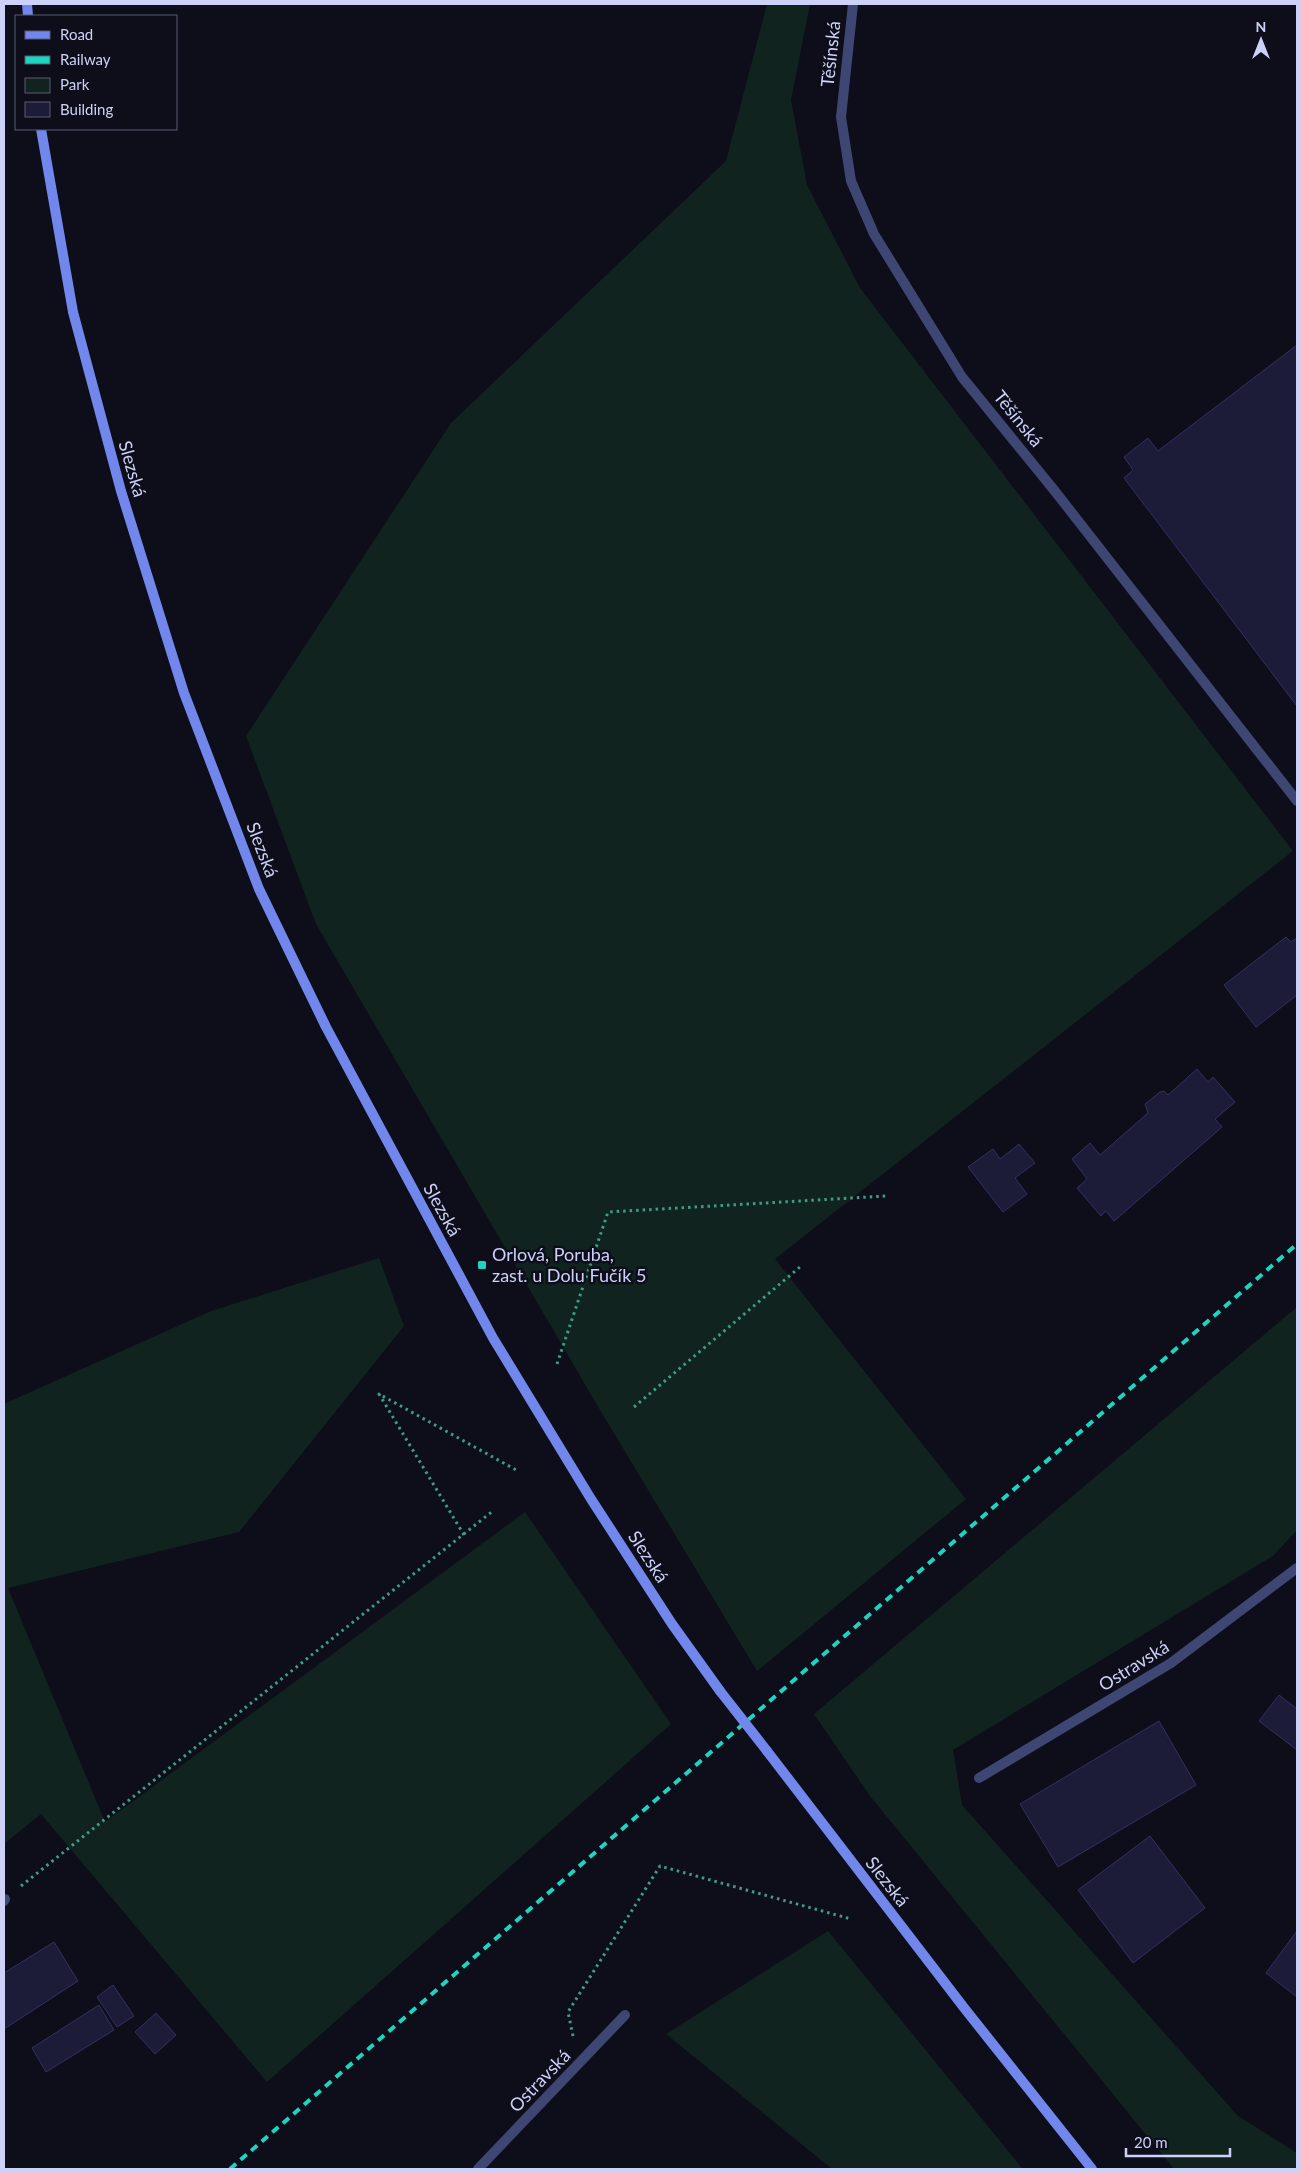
<svg xmlns="http://www.w3.org/2000/svg" width="1301" height="2173" viewBox="0 0 1301 2173" font-family="Lato,sans-serif">
  <rect width="100%" height="100%" fill="#0d0e1a"/>
  <!-- green -->
  <g fill="#11231f">
    <polygon points="767,4 810,4 791,100 807,185 860,288 1293,851 775,1259 966,1499 757,1671 597,1405 316,924 246,736 451,423 726,161"/>
    <polygon points="379,1258 404,1326 239,1532 8,1588 105,1822 525,1512 671,1724 267,2082 41,1814 4,1844 4,1404 211,1311"/>
    <polygon points="1297,1307 1297,1530 1273,1556 953,1750 962,1805 1238,2116 1297,2153 1297,2169 1174,2169 870,1796 814,1714"/>
    <polygon points="828,1931 1023,2169 832,2169 666,2034"/>
  </g>
  <!-- building -->
  <g fill="#1c1c39" stroke="#313161">
    <polygon points="1297,345 1297,706 1124,478 1133,470 1124,457 1148,438 1158,451"/>
    <polygon points="1286,937 1291,942 1297,938 1297,995 1256,1027 1224,985"/>
    <polygon points="1197,1069 1208,1082 1213,1077 1235,1102 1215,1119 1222,1127 1114,1221 1106,1211 1101,1216 1077,1188 1087,1179 1072,1159 1090,1143 1100,1155 1148,1113 1145,1104 1160,1092 1164,1091 1168,1095"/>
    <polygon points="1019,1144 1035,1163 1015,1178 1027,1194 1003,1212 968,1167 993,1149 1000,1159"/>
    <polygon points="1279,1695 1297,1709 1297,1750 1259,1721"/>
    <polygon points="1159,1721 1196,1785 1058,1867 1020,1804"/>
    <polygon points="1150,1836 1205,1908 1133,1963 1078,1890"/>
    <polygon points="1297,1931 1297,1997 1266,1973"/>
    <polygon points="54,1942 78,1981 4,2029 4,1973"/>
    <polygon points="113,1985 134,2016 117,2027 97,1997"/>
    <polygon points="99,2005 114,2030 46,2072 32,2048"/>
    <polygon points="156,2013 176,2035 155,2054 135,2032"/>
  </g>
  <g fill="none" stroke-linecap="round" stroke-linejoin="round">
    <!-- path -->
    <g stroke="#3c9e83" stroke-width="3" stroke-dasharray="2.5 4" stroke-linecap="butt">
      <polyline points="557,1364 608,1212 886,1196"/>
      <polyline points="634,1407 800,1267"/>
      <polyline points="464,1535 379,1394 518,1471"/>
      <polyline points="21,1886 494,1510"/>
      <polyline points="573,2036 568,2012 660,1866 851,1919"/>
    </g>
    <!-- minor -->
    <g stroke="#3e4773" stroke-width="10">
      <polyline points="979,1778 1171,1663 1297,1568"/>
      <polyline points="4,1901 5,1899"/>
      <polyline points="478,2169 625,2015"/>
    </g>
    <!-- tertiary -->
    <polyline stroke="#3e4773" stroke-width="10" points="853,4 841,117 851,181 874,234 962,377 1054,490 1297,801"/>
    <!-- secondary -->
    <g stroke="#7187ec" stroke-width="10">
      <polyline points="27,4 28,16"/>
      <polyline points="41,129 73,312 121,491 184,693 259,889 326,1027 493,1338 591,1499 672,1624 720,1691"/>
      <polyline points="767,1751 965,2009 1092,2169"/>
    </g>
    <!-- rail -->
    <polyline stroke="#1dd4c0" stroke-width="4" stroke-dasharray="8 6" stroke-linecap="butt" points="230,2169 1297,1244"/>
    <!-- secondary-bridge -->
    <polyline stroke="#7187ec" stroke-width="10" points="720,1691 767,1751"/>
  </g>
  <!-- markers -->
  <rect fill="#1dd4c0" stroke="#0d0e1a" stroke-width="2" x="477" y="1260" width="10" height="10" rx="2.5"/>
  <g text-anchor="middle" stroke-width="5" stroke-linejoin="round" paint-order="stroke">
    <!-- street labels -->
    <g font-size="18" fill="#cdd1f8" stroke="#0d0e1a">
      <text transform="translate(831 54) rotate(-84)" y="6">Těšínská</text>
      <text transform="translate(1018 419) rotate(51)" y="6">Těšínská</text>
      <text transform="translate(132 469) rotate(74)" y="6">Slezská</text>
      <text transform="translate(262 850) rotate(69)" y="6">Slezská</text>
      <text transform="translate(442 1210) rotate(61)" y="6">Slezská</text>
      <text transform="translate(648 1557) rotate(57)" y="6">Slezská</text>
      <text transform="translate(1134 1666) rotate(-32)" y="6">Ostravská</text>
      <text transform="translate(887 1882) rotate(52)" y="6">Slezská</text>
      <text transform="translate(540 2081) rotate(-46)" y="6">Ostravská</text>
    </g>
    <!-- poi labels -->
    <g font-size="18" fill="#cdd1f8" stroke="#0d0e1a" text-anchor="start">
      <text x="492" y="1261">Orlová, Poruba,<tspan x="492" dy="21">zast. u Dolu Fučík 5</tspan></text>
    </g>
  </g>
  <!-- border -->
  <rect width="1301" height="2173" fill="none" stroke="#cdd1f8" stroke-width="10"/>
  <!-- legend -->
  <rect x="15" y="15" width="162" height="115" fill="#0d0e1a" stroke="#5a5c73"/>
  <rect x="25" y="31" width="25" height="8" fill="#7187ec" stroke="#5a5c73"/>
  <text x="60" y="40" font-size="15" fill="#cdd1f8">Road</text>
  <rect x="25" y="56" width="25" height="8" fill="#1dd4c0" stroke="#5a5c73"/>
  <text x="60" y="65" font-size="15" fill="#cdd1f8">Railway</text>
  <rect x="25" y="78" width="25" height="15" fill="#11231f" stroke="#5a5c73"/>
  <text x="60" y="90" font-size="15" fill="#cdd1f8">Park</text>
  <rect x="25" y="102" width="25" height="15" fill="#1c1c39" stroke="#5a5c73"/>
  <text x="60" y="115" font-size="15" fill="#cdd1f8">Building</text>
  <!-- north arrow -->
  <g transform="translate(1261 40)" stroke="#0d0e1a" stroke-width="4" paint-order="stroke">
  <path d="M0-4L9 19L0 12L-9 19Z" fill="#cdd1f8"/>
  <text y="-8" font-size="14" font-weight="bold" text-anchor="middle" fill="#cdd1f8">N</text>
  </g>
  <!-- scale -->
  <path d="M1126 2148v8h104v-8" fill="none" stroke="#cdd1f8" stroke-width="2.5"/>
  <text x="1134" y="2148" font-size="15" fill="#cdd1f8" stroke="#0d0e1a" stroke-width="4" paint-order="stroke">20 m</text>
</svg>
